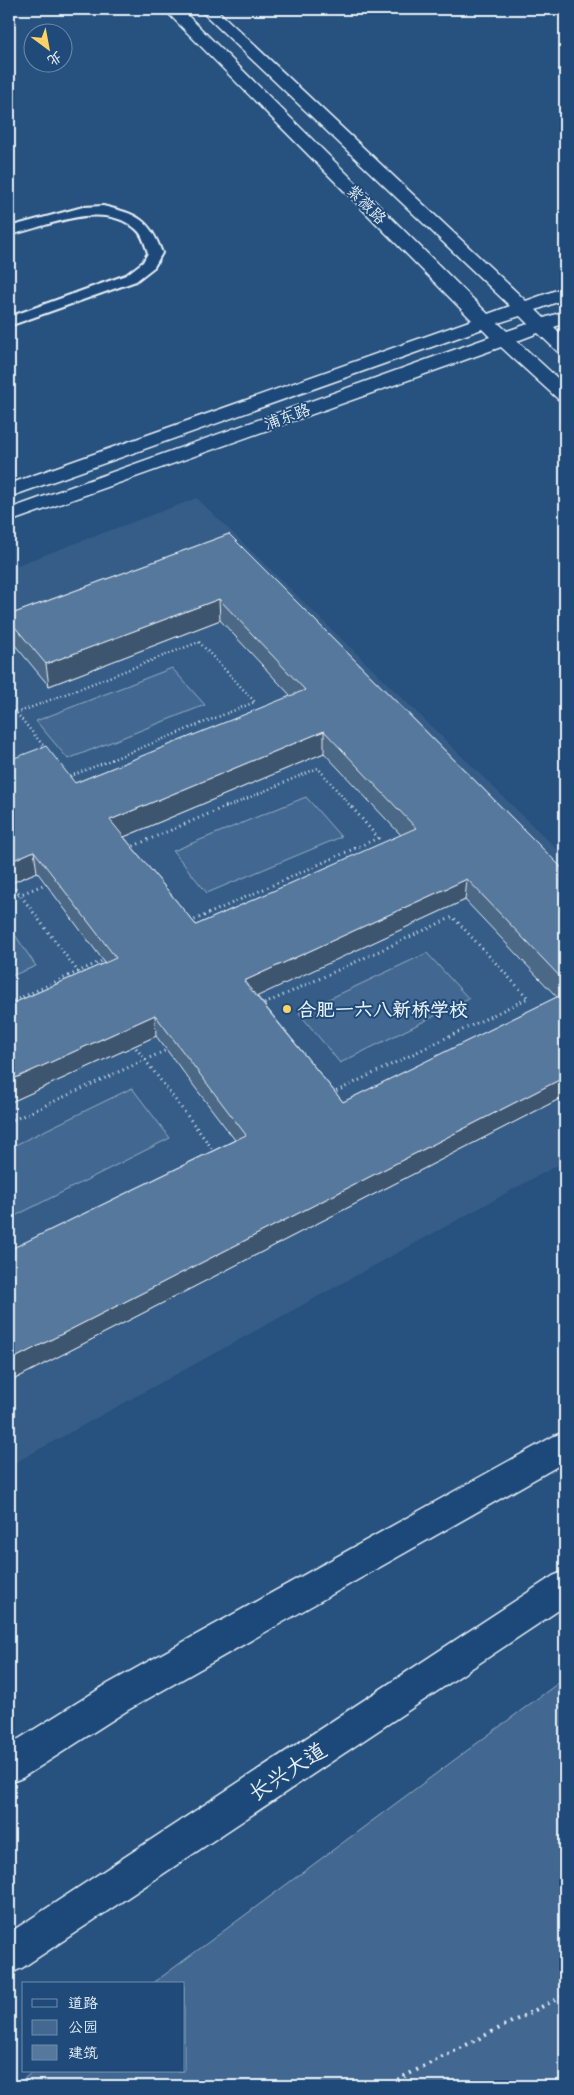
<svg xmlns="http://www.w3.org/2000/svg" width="574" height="2095" viewBox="0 0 574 2095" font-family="'Architects Daughter','LXGW WenKai TC',sans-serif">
  <rect width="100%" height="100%" fill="#27517f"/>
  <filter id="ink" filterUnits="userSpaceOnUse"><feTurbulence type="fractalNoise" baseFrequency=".02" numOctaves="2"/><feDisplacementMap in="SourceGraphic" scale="10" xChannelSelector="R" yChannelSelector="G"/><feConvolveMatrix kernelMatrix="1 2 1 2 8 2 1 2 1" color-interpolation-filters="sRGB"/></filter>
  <g filter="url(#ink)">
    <!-- built -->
    <polygon fill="#355d88" points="197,498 565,857 565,1161 9,1466 9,568"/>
    <!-- green -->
    <g fill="#436891" stroke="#96acc4">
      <polygon points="172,668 205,705 68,759 36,721"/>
      <polygon points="306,797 341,837 207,893 173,851"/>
      <polygon points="9,926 36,966 9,977"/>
      <polygon points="427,953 469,999 340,1063 299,1013"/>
      <polygon points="132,1088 170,1138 9,1219 9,1148"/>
      <polygon points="565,1678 565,2086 14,2086 34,2071 184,2071 184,1984 152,1984"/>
    </g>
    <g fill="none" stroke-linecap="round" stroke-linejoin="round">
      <defs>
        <path id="service" d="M103,206C137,214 150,219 162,253L154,267L136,281L9,326V317L126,275L143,262L148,253C145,245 143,234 136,229C101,199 47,227 9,235V227L83,207Z"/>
        <path id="tertiary" d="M164,9H181L488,314L510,306L199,9H216L526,301L565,287V299L536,310L544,318L565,311V323L554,327L565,338V354L558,352L538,333L517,341L565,385V401L558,399L501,347L9,522V509L490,337L482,329L9,497V484L472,320ZM520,316L528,324L507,331L498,323Z"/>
        <g id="primary">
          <polygon points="565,1432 565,1462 128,1710 22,1778 9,1783 9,1745 104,1686 554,1436"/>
          <polygon points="565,1571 565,1606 22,1968 9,1974 9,1933 553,1576"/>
        </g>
      </defs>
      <!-- service casing -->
      <use href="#service" stroke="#e8f1f8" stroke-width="4"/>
      <!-- tertiary casing -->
      <use href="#tertiary" stroke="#e8f1f8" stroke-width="3"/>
      <!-- primary casing -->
      <use href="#primary" stroke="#e8f1f8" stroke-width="3"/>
      <!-- path-far2 -->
      <g stroke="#e8f1f8" stroke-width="2.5" stroke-dasharray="1 3" stroke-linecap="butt">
        <polyline points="9,704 46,749"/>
        <polyline points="9,716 199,642 255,702 66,778"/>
        <polyline points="225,808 318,768 352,808"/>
      </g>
      <!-- path-far1 -->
      <g stroke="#e8f1f8" stroke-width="3" stroke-dasharray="1 4" stroke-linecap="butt">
        <polyline points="129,848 227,806"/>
        <polyline points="9,880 79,973"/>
        <polyline points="9,899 48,883"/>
        <polyline points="190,922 378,838 351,806"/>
        <polyline points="9,1003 106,959"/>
        <polyline points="260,1006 453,917 528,998 333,1093"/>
        <polyline points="133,1044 214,1151"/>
        <polyline points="9,1122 171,1048"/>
      </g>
      <!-- path -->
      <polyline stroke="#e8f1f8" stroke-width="4" stroke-dasharray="2 5" stroke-linecap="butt" points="385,2086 565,1995"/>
      <!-- service -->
      <use href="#service" fill="#1f4a7a" fill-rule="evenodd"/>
      <!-- tertiary -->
      <use href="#tertiary" fill="#1f4a7a" fill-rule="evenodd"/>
      <!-- primary -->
      <use href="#primary" fill="#1f4a7a" fill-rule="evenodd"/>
    </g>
    <!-- wall -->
    <path fill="#4b6787" stroke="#e8f1f8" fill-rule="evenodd" d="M229,534L565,871V1096L9,1382V1250L235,1140L156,1036L9,1103V1005L105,963L37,872L9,884L75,783L291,696L220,620L49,686L9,638V615ZM324,753L401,835L196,925L124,837ZM465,900L557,997L343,1102L257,996Z"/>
    <!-- shaded-wall -->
    <g fill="#3d546e" stroke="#e8f1f8">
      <polygon points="219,599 220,620 49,686 46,664"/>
      <polygon points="324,731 324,753 112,842 110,820"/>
      <polygon points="34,851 37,872 9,884 9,862"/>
      <polygon points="467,879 465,900 245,1002 244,981"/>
      <polygon points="155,1015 156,1036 9,1103 9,1081"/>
      <polygon points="565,1077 565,1096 9,1382 9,1361"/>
    </g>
    <!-- building -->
    <path fill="#57789d" stroke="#e8f1f8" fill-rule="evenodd" d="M229,534L565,871V982L467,879L244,981L343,1102L565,993V1077L9,1361V1250L246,1135L155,1015L9,1081V1005L116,958L34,851L9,862V760L46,746L75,783L305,690L219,599L46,664L9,620V615ZM324,731L416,828L196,925L110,820Z"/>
  </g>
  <!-- markers -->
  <circle fill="#ffd166" stroke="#1f4a7a" stroke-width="2" cx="287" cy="1009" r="5"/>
  <g text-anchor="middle" stroke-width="4" stroke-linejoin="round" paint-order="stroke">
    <!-- far-street labels -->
    <g font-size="16" fill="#e8f1f8" stroke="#1f4a7a">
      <text transform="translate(367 204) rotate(45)" y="6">紫薇路</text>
      <text transform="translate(287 416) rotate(-20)" y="6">浦东路</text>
    </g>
    <!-- poi labels -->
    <g font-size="19" font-weight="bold" fill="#e8f1f8" stroke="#1f4a7a" text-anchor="start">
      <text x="297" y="1016">合肥一六八新桥学校</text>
    </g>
    <!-- near-street labels -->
    <g font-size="22" fill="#e8f1f8" stroke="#1f4a7a">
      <text transform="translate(287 1771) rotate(-33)" y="8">长兴大道</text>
    </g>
  </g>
  <!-- margin -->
  <rect width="574" height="2095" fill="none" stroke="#1f4a7a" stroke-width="30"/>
  <rect x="15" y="15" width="544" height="2065" fill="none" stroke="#e8f1f8" stroke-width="2" filter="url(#ink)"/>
  <!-- legend -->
  <rect x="22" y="1982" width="162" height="90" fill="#1f4a7a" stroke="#6f8dac"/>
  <rect x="32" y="1999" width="25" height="8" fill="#1f4a7a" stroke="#6f8dac"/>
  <text x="68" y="2008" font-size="15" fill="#e8f1f8">道路</text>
  <rect x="32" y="2020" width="25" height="15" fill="#436891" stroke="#6f8dac"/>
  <text x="68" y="2032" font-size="15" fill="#e8f1f8">公园</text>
  <rect x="32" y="2045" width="25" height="15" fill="#57789d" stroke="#6f8dac"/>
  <text x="68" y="2058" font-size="15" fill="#e8f1f8">建筑</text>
  <!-- north arrow -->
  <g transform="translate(48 48) rotate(148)"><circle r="24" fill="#1f4a7a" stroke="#6f8dac"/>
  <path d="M0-4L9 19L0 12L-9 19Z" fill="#ffd166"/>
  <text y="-8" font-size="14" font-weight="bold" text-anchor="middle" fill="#e8f1f8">北</text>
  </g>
</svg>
